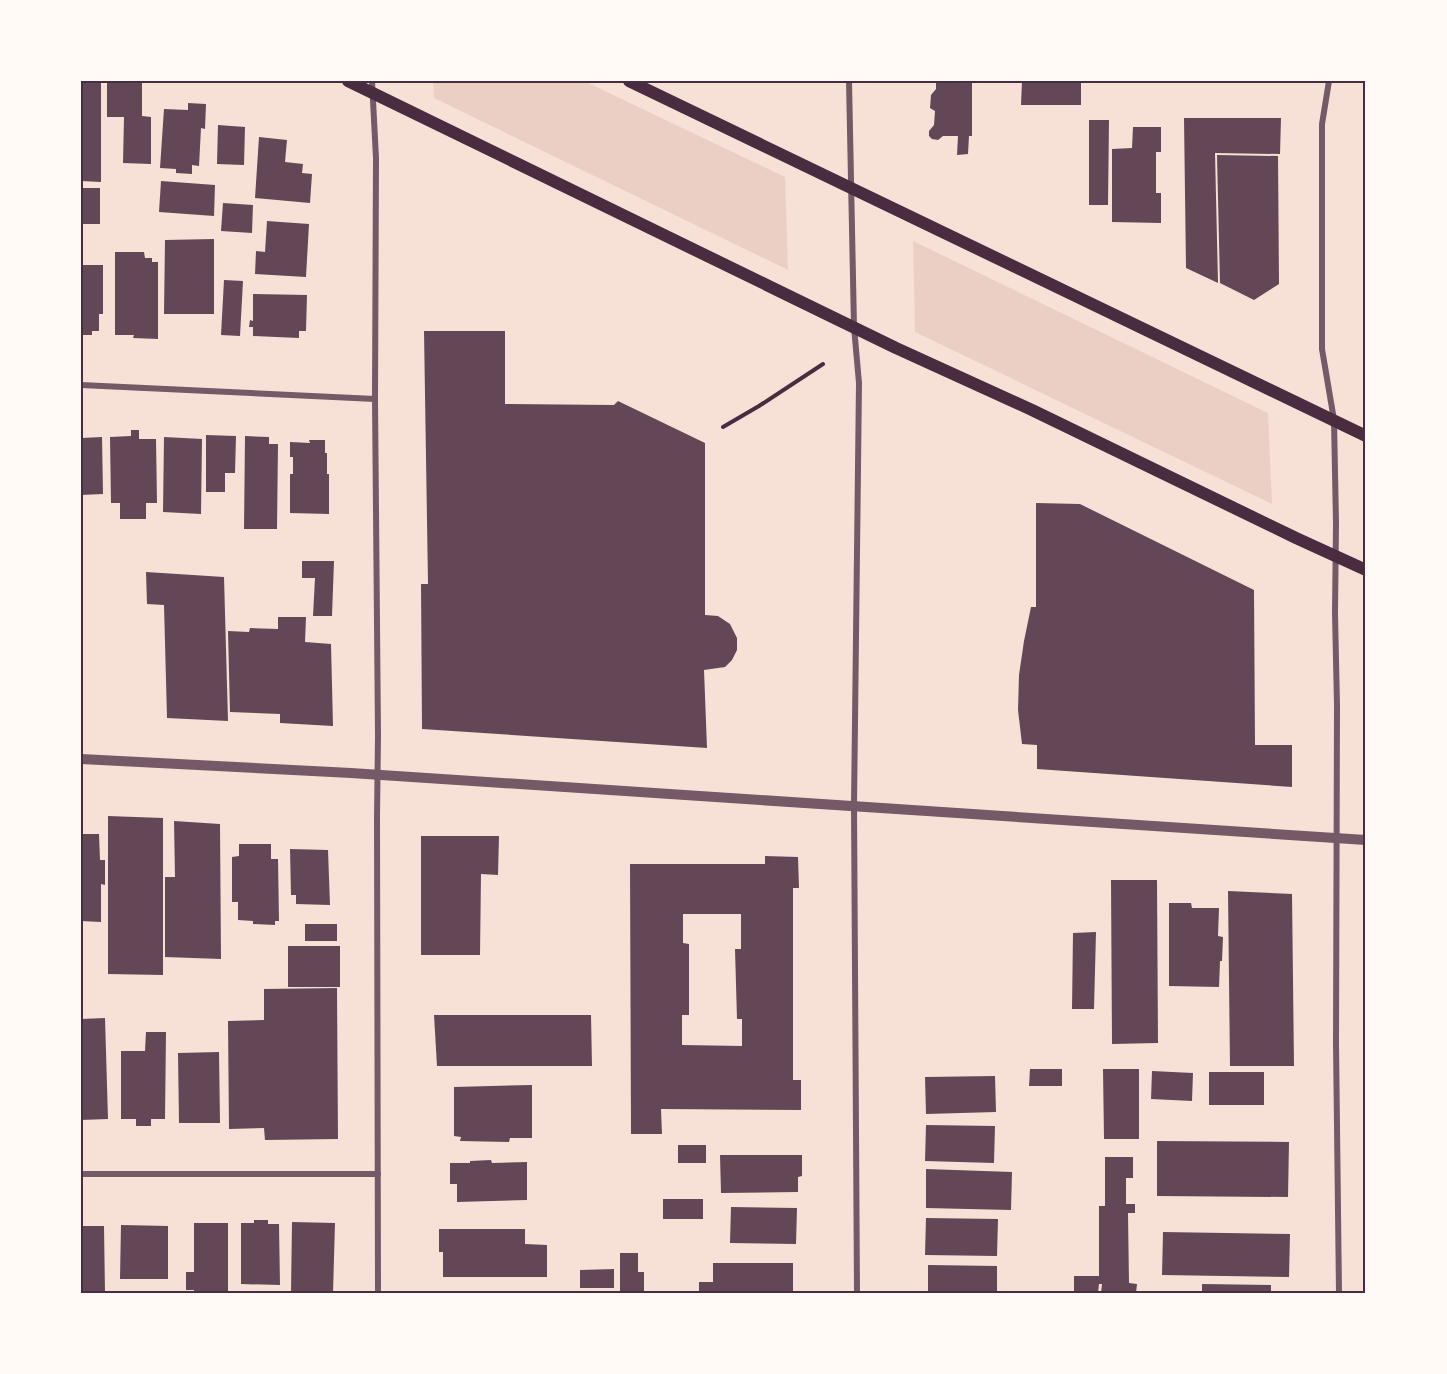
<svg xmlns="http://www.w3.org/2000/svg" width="1447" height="1374" viewBox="0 0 1447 1374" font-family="Figtree,sans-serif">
  <rect width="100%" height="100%" fill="#f7e1d7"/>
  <!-- green -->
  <g fill="#ebcfc5">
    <polygon points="433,81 584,81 785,177 788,270 434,98"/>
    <polygon points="913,241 1268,413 1272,504 915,332"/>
  </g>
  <!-- building -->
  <g fill="#644757" fill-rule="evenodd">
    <polygon points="81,81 101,81 101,182 81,181"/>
    <polygon points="107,81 142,81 142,116 151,117 151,164 123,163 124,117 107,117"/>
    <polygon points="936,81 972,81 972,136 969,136 968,154 957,155 958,136 943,136 938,140 932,139 929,136 929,131 934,125 935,111 930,108 931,95 936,89"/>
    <polygon points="1022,81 1081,81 1081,105 1021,105"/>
    <polygon points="188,103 206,104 205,129 201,128 199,166 192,165 192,174 176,173 176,169 160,168 164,109 188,110"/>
    <polygon points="1184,118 1281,118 1280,154 1215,153 1218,283 1186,268"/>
    <polygon points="1089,120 1109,120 1108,205 1089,205"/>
    <polygon points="218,125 245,127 244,165 217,164"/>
    <polygon points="1133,127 1161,127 1161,152 1156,152 1156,193 1161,193 1161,223 1112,222 1112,149 1132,148"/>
    <polygon points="259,137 287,140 285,162 303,164 302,173 312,174 310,203 255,198"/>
    <polygon points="1217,155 1278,156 1279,284 1254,300 1220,283"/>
    <polygon points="161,181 215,185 214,216 159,212"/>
    <rect x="81" y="188" width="19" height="36"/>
    <polygon points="223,203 253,205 252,233 221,231"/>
    <polygon points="267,221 309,224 306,277 255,274 256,251 265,252"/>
    <polygon points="214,239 214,314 164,314 165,240"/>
    <polygon points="115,252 144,252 145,258 152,258 152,262 158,262 158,339 133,338 134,335 115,335"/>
    <polygon points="81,265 103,265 103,314 99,314 99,331 92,331 92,335 81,335"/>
    <polygon points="224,280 243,281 240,336 221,335"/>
    <polygon points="253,294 307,295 306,331 299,331 299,338 253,336 253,327 249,327 250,320 253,321"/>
    <polygon points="424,331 505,331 505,404 614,405 618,401 705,443 705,615 718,616 730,624 737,638 737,650 732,660 725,667 704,670 707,748 422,729 421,584 428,584"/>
    <polygon points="131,430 139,430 139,439 156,439 157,503 146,503 146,519 120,519 120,503 111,503 110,437 131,436"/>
    <polygon points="206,435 236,436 235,473 225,473 225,492 206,492"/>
    <polygon points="245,436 269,437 269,444 278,444 277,529 244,529"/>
    <polygon points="102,437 103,494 81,495 81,438"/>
    <polygon points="164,437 202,439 201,514 163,512"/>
    <polygon points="309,440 325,440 325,453 327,453 327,474 329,474 329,514 290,513 290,474 293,474 293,457 290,457 290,442 310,443"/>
    <polygon points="1036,503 1080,504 1254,590 1255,745 1292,745 1292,787 1037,769 1037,745 1022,744 1018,710 1019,675 1024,641 1031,607 1036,607"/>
    <polygon points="302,561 334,561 332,616 313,616 315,578 302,578"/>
    <polygon points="146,572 224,577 228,721 167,718 164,605 147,604"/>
    <polygon points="278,617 306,617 305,642 331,644 333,726 280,723 280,714 230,712 228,631 249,632 250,628 278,629"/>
    <polygon points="108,816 163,818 163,975 108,974"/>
    <polygon points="174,821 220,824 221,959 165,957 165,877 175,877"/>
    <polygon points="81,834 99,834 100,860 105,860 105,885 101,884 101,922 81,921"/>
    <polygon points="421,836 499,836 498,875 481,874 480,955 421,955"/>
    <polygon points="239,844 271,844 271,859 278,859 279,921 275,921 275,925 253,924 253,921 238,920 238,902 232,902 232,857 239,856"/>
    <polygon points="290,849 328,850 330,905 296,904 296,895 291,895"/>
    <path d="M765,856L798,857L799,888H793V1080H801V1110L661,1109L662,1134H631L630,864H765ZM683,914H741V949H735L737,1019H742V1046L682,1045V1015H689V944L683,943Z"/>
    <polygon points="1111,880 1157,880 1158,1043 1112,1044"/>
    <polygon points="1228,891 1292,894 1294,1066 1230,1066"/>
    <polygon points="1169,903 1191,903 1192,908 1219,908 1218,936 1223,937 1222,961 1220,961 1219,987 1169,986"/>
    <rect x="305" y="924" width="32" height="17"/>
    <polygon points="1096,932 1094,1009 1072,1009 1073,933"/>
    <rect x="288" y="946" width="52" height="41"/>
    <polygon points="337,988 338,1139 265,1140 264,1128 229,1129 228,1021 264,1020 264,989"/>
    <polygon points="434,1015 591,1015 592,1066 437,1066"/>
    <polygon points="105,1018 108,1119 81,1120 81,1019"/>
    <polygon points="146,1032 166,1032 165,1119 151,1119 151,1126 136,1126 136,1119 121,1119 121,1051 145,1051"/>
    <polygon points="219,1052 220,1123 179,1123 178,1053"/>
    <polygon points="1030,1069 1062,1069 1062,1086 1029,1086"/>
    <polygon points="1103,1069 1139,1069 1139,1139 1104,1139"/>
    <polygon points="1152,1071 1193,1073 1192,1101 1151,1099"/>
    <rect x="1209" y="1072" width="55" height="33"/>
    <polygon points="995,1076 996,1112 926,1114 925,1077"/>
    <polygon points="532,1085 532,1138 510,1138 509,1142 460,1141 461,1137 454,1136 454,1087"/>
    <polygon points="926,1125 995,1126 994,1163 925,1161"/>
    <polygon points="1157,1141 1289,1142 1288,1197 1157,1196"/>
    <rect x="678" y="1145" width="28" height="18"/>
    <polygon points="720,1155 802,1155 802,1176 798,1177 798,1192 721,1193"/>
    <polygon points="1105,1157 1133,1157 1133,1178 1126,1178 1126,1204 1135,1204 1135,1213 1128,1213 1129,1283 1137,1284 1136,1293 1101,1293 1102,1284 1099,1284 1098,1293 1074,1293 1074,1276 1099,1276 1099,1206 1105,1206"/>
    <polygon points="491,1160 492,1163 527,1162 527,1200 457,1202 457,1184 450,1184 450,1163 470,1163 470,1161"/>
    <polygon points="926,1169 1012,1172 1011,1210 926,1208"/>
    <rect x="663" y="1199" width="40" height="20"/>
    <polygon points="731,1207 797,1208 796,1244 730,1243"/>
    <polygon points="926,1218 998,1219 997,1256 925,1255"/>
    <polygon points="254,1220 268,1220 268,1224 279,1224 280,1285 241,1284 241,1223 254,1223"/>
    <polygon points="292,1222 335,1223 333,1293 291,1293"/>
    <polygon points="194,1223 228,1223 228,1293 194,1292 194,1290 186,1290 186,1272 194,1272"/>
    <polygon points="121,1225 168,1226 168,1279 120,1279"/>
    <polygon points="81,1226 104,1226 105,1293 81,1293"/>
    <polygon points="439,1229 525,1229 525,1244 547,1245 547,1277 443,1277 443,1252 439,1252"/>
    <polygon points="1163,1232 1290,1234 1289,1277 1162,1275"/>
    <polygon points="620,1253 638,1253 638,1272 644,1272 644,1293 620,1293"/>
    <polygon points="713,1263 793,1263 793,1293 699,1293 699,1282 713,1282"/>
    <polygon points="928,1265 997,1266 997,1293 928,1293"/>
    <polygon points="614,1269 614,1288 580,1288 580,1270"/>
    <polygon points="1202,1284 1271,1285 1271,1293 1202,1293"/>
  </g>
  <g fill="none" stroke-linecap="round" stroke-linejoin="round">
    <!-- path -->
    <polyline stroke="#4a2c40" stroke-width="4" points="723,427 759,406 823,364"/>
    <!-- minor -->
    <g stroke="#755966" stroke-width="6">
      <polyline points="372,81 376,158 375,399 378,735 377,818 378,1293"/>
      <polyline points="849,81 854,327 859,383 854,806 857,1293"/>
      <polyline points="1329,81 1322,124 1322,349 1334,420 1336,523 1335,613 1337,706 1336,1043 1339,1293"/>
      <polyline points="81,385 375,399"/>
      <polyline points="81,1174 378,1174"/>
    </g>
    <!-- tertiary -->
    <polyline stroke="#755966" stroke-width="10" points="81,759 351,773 1366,840"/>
    <!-- secondary -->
    <g stroke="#4a2c40" stroke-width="12">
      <polyline points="348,81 896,348 1032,410 1296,538 1366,570"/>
      <polyline points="629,81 1366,436"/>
    </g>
  </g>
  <!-- border -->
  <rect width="1447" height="1374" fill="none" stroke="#fffaf5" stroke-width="165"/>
  <rect x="82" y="82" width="1282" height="1210" fill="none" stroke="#4a2c40" stroke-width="2"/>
</svg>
